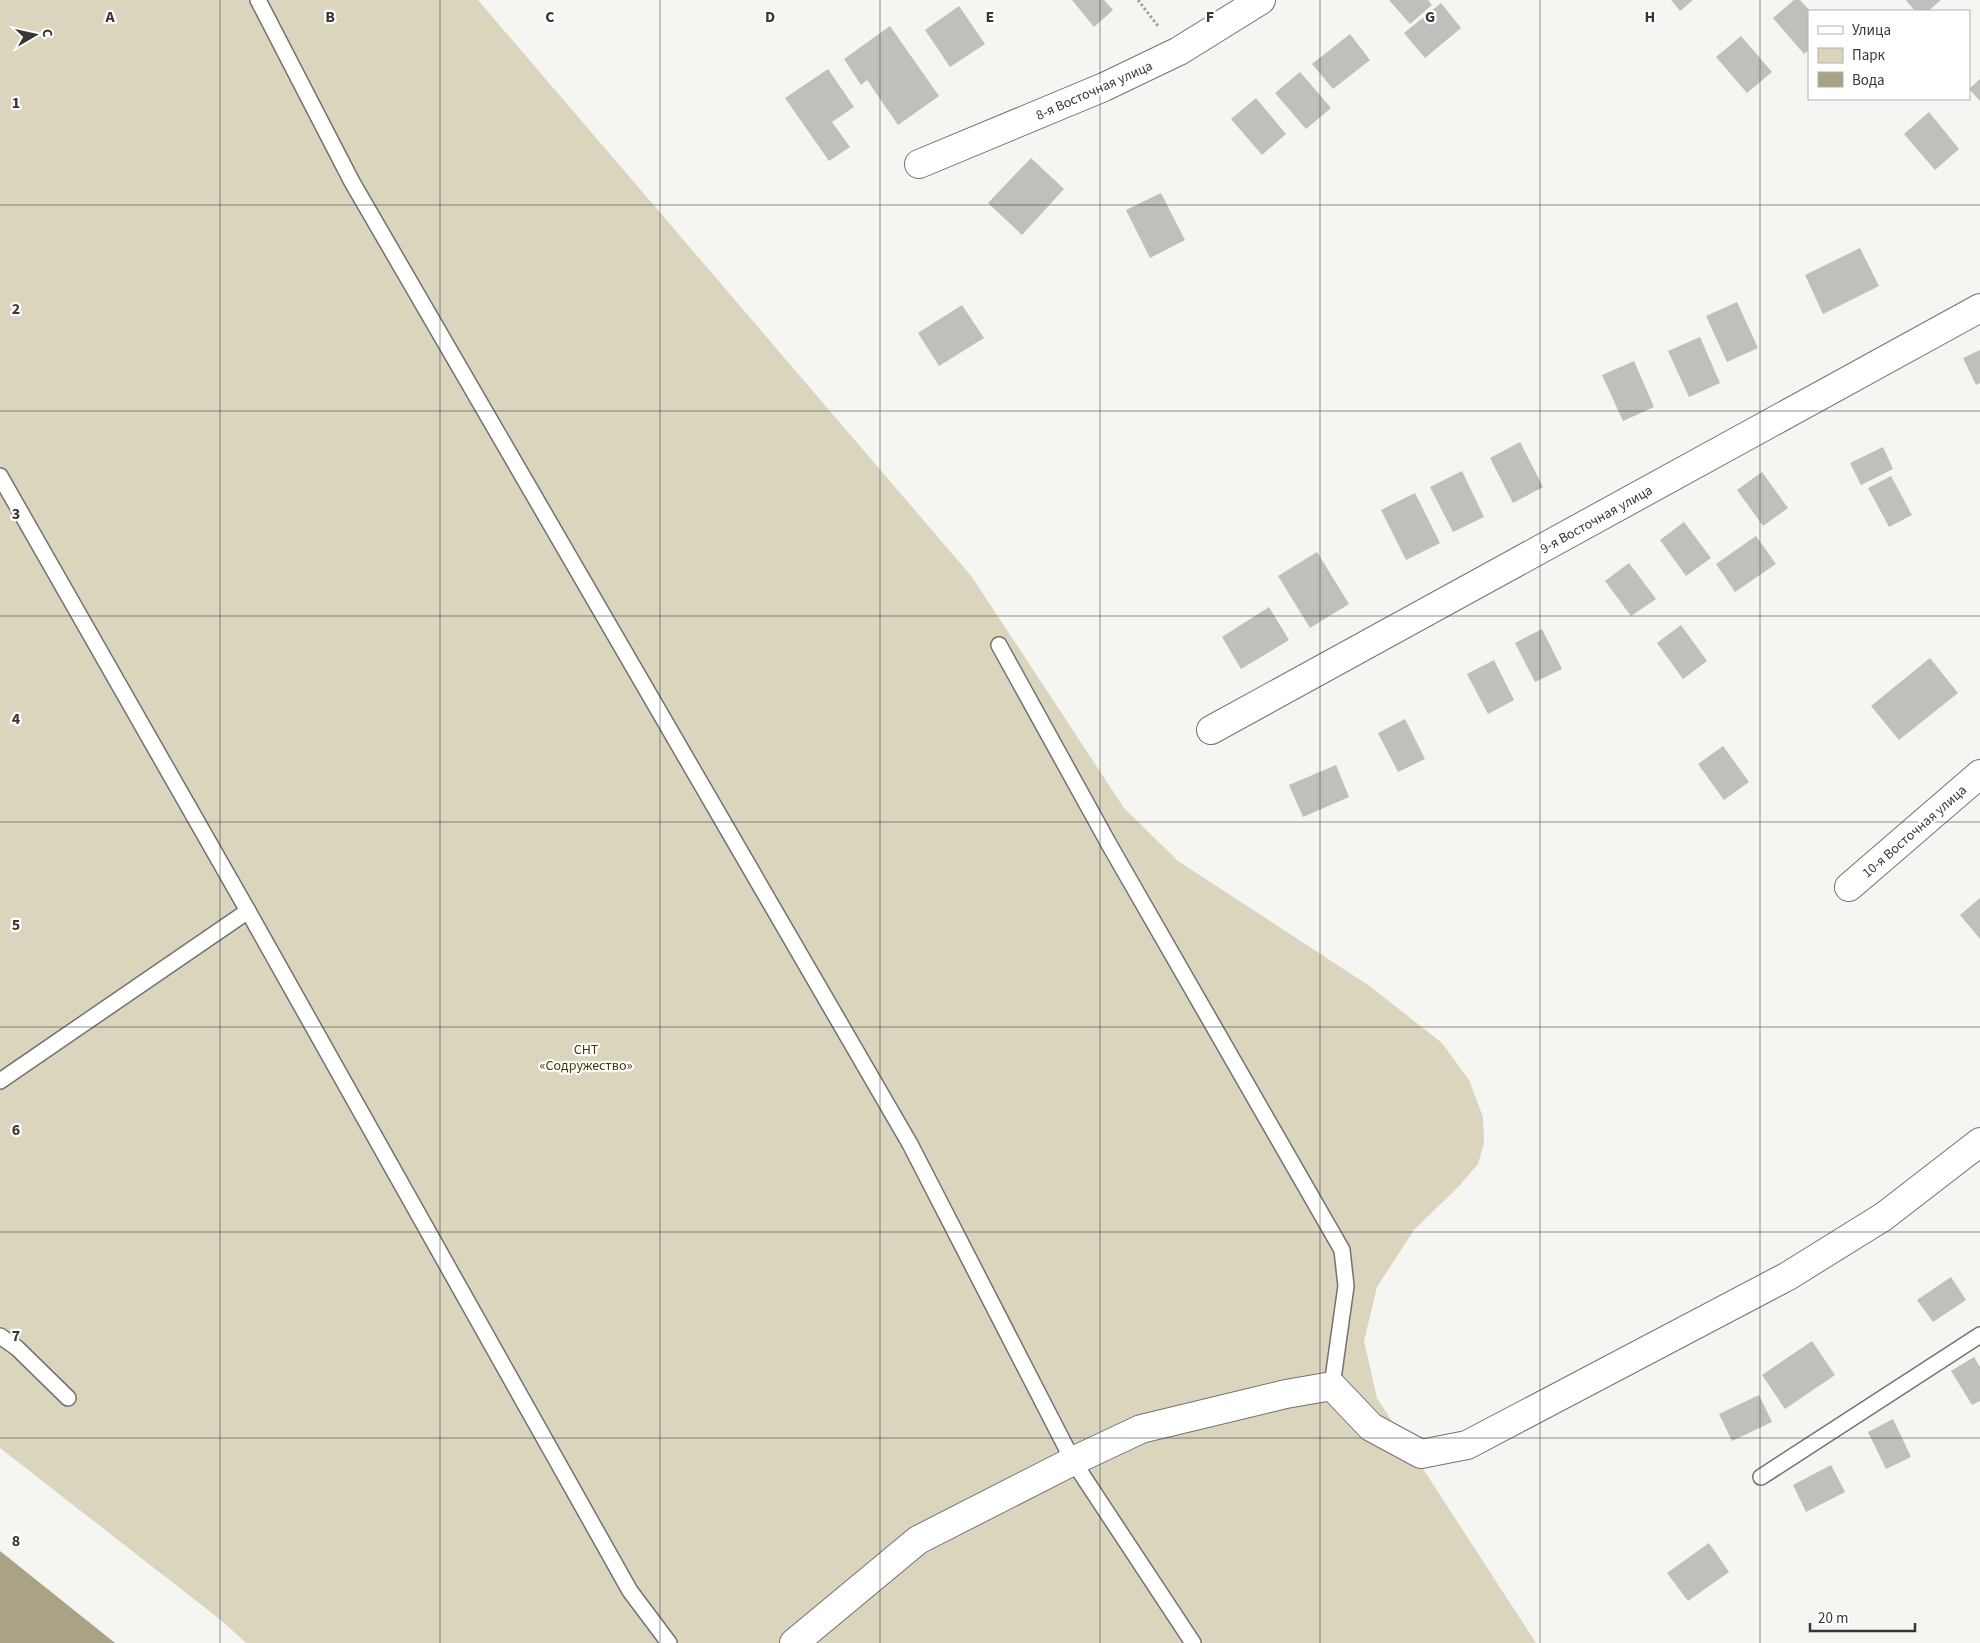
<svg xmlns="http://www.w3.org/2000/svg" width="1980" height="1643" viewBox="0 0 1980 1643" font-family="'Source Sans 3',sans-serif">
  <rect width="100%" height="100%" fill="#f5f5f2"/>
  <!-- green -->
  <polygon fill="#dbd5bd" points="0,0 478,0 972,577 1124,808 1178,861 1371,987 1442,1043 1469,1080 1483,1117 1484,1143 1478,1164 1460,1185 1414,1230 1377,1287 1364,1341 1377,1398 1536,1643 246,1643 222,1621 0,1448"/>
  <!-- water -->
  <polygon fill="#a9a285" points="0,1551 115,1643 0,1643"/>
  <!-- building -->
  <g fill="#bfbfbc">
    <polygon points="1072,0 1104,0 1113,10 1094,27"/>
    <polygon points="1389,0 1428,0 1432,5 1410,24"/>
    <polygon points="1671,0 1693,0 1680,11"/>
    <polygon points="1794,0 1800,0 1810,11 1809,50 1804,54 1773,18"/>
    <polygon points="1906,0 1941,0 1928,11 1915,11"/>
    <polygon points="1441,3 1461,28 1425,58 1404,33"/>
    <polygon points="959,6 985,44 950,67 925,30"/>
    <polygon points="890,26 939,96 898,125 867,80 861,85 844,59"/>
    <polygon points="1350,34 1370,60 1333,89 1312,64"/>
    <polygon points="1741,36 1772,72 1747,93 1716,57"/>
    <polygon points="828,69 854,107 832,122 850,147 829,161 785,98"/>
    <polygon points="1300,72 1331,108 1306,129 1275,93"/>
    <polygon points="1980,79 1980,101 1969,89"/>
    <polygon points="1256,98 1286,134 1262,155 1231,119"/>
    <polygon points="1929,112 1959,149 1935,170 1904,134"/>
    <polygon points="1031,158 1064,189 1022,235 988,203"/>
    <polygon points="1161,193 1185,240 1150,258 1126,210"/>
    <polygon points="1860,248 1879,286 1823,314 1805,275"/>
    <polygon points="1737,302 1758,348 1727,362 1706,316"/>
    <polygon points="962,305 984,338 939,366 918,333"/>
    <polygon points="1700,337 1720,383 1689,397 1668,351"/>
    <polygon points="1980,350 1980,383 1976,385 1963,358"/>
    <polygon points="1634,361 1654,407 1623,421 1602,375"/>
    <polygon points="1520,442 1543,487 1513,503 1490,458"/>
    <polygon points="1883,447 1893,469 1861,485 1850,463"/>
    <polygon points="1462,471 1484,517 1453,532 1430,487"/>
    <polygon points="1762,472 1788,508 1763,526 1737,490"/>
    <polygon points="1891,476 1912,515 1889,527 1868,488"/>
    <polygon points="1415,493 1440,543 1406,560 1381,510"/>
    <polygon points="1684,522 1711,558 1686,576 1660,540"/>
    <polygon points="1756,536 1776,564 1735,592 1716,564"/>
    <polygon points="1317,552 1349,604 1310,628 1278,576"/>
    <polygon points="1629,563 1656,599 1631,616 1605,581"/>
    <polygon points="1269,607 1289,640 1241,669 1222,637"/>
    <polygon points="1681,625 1707,661 1683,679 1657,643"/>
    <polygon points="1542,629 1562,669 1535,682 1515,643"/>
    <polygon points="1930,658 1958,693 1899,740 1871,706"/>
    <polygon points="1494,660 1514,700 1488,714 1467,674"/>
    <polygon points="1405,719 1425,759 1398,772 1378,733"/>
    <polygon points="1723,746 1749,782 1724,800 1698,764"/>
    <polygon points="1336,765 1349,797 1303,817 1289,785"/>
    <polygon points="1980,898 1980,939 1960,915"/>
    <polygon points="1951,1277 1966,1300 1933,1322 1917,1300"/>
    <polygon points="1812,1341 1835,1375 1785,1409 1762,1375"/>
    <polygon points="1974,1357 1980,1367 1980,1401 1972,1405 1951,1371"/>
    <polygon points="1759,1395 1772,1422 1732,1441 1719,1414"/>
    <polygon points="1893,1419 1911,1457 1886,1469 1868,1432"/>
    <polygon points="1831,1465 1845,1492 1806,1512 1793,1485"/>
    <polygon points="1709,1543 1729,1572 1688,1601 1667,1573"/>
  </g>
  <g fill="none" stroke-linecap="round" stroke-linejoin="round">
    <defs>
      <g id="service">
        <polyline points="258,0 352,182 910,1144 1073,1461 1193,1643"/>
        <polyline points="0,476 248,911 630,1591 669,1643"/>
        <polyline points="999,645 1110,846 1342,1250 1346,1286 1332,1386"/>
        <polyline points="0,1081 248,911"/>
        <polyline points="0,1336 17,1348 68,1398"/>
        <polyline points="1761,1477 1980,1335"/>
      </g>
      <g id="minor">
        <polyline points="919,164 1104,87 1179,51 1261,0"/>
        <polyline points="1211,730 1980,308"/>
        <polyline points="1849,887 1980,774"/>
        <polyline points="794,1643 918,1540 1073,1461 1141,1429 1286,1394 1332,1386 1371,1427 1421,1454 1467,1445 1788,1276 1883,1217 1980,1142"/>
      </g>
    </defs>
    <!-- service casing -->
    <use href="#service" stroke="#72726f" stroke-width="18"/>
    <!-- minor casing -->
    <use href="#minor" stroke="#72726f" stroke-width="30"/>
    <!-- path -->
    <polyline stroke="#a09f9d" stroke-width="3" stroke-dasharray="2.5 2.5" stroke-linecap="butt" points="1138,0 1158,26"/>
    <!-- service -->
    <use href="#service" stroke="#fff" stroke-width="15"/>
    <!-- minor -->
    <use href="#minor" stroke="#fff" stroke-width="28"/>
  </g>
  <!-- grid -->
  <path fill="none" stroke="#383736" stroke-width="1" stroke-opacity="0.55" d="M220,0V1643M440,0V1643M660,0V1643M880,0V1643M1100,0V1643M1320,0V1643M1540,0V1643M1760,0V1643M0,205H1980M0,411H1980M0,616H1980M0,822H1980M0,1027H1980M0,1232H1980M0,1438H1980"/>
  <g text-anchor="middle" stroke-width="4.5" stroke-linejoin="round" paint-order="stroke">
    <!-- street labels -->
    <g font-size="14" fill="#383736" stroke="#fff">
      <text transform="translate(1094 90) rotate(-24)" y="5">8-я Восточная улица</text>
      <text transform="translate(1596 519) rotate(-29)" y="5">9-я Восточная улица</text>
      <text transform="translate(1914 831) rotate(-41)" y="5">10-я Восточная улица</text>
    </g>
    <!-- park labels -->
    <g font-size="14" fill="#443700" stroke="#fff">
      <text x="586" y="1054">СНТ<tspan x="586" dy="16">«Содружество»</tspan></text>
    </g>
  </g>
  <g font-size="16" text-anchor="middle" font-weight="bold" fill="#383736" stroke="#fff" stroke-width="4.5" stroke-linejoin="round" paint-order="stroke">
    <text x="110" y="22">A</text>
    <text x="330" y="22">B</text>
    <text x="550" y="22">C</text>
    <text x="770" y="22">D</text>
    <text x="990" y="22">E</text>
    <text x="1210" y="22">F</text>
    <text x="1430" y="22">G</text>
    <text x="1650" y="22">H</text>
    <text x="16" y="108">1</text>
    <text x="16" y="314">2</text>
    <text x="16" y="519">3</text>
    <text x="16" y="724">4</text>
    <text x="16" y="930">5</text>
    <text x="16" y="1135">6</text>
    <text x="16" y="1341">7</text>
    <text x="16" y="1546">8</text>
  </g>
  <!-- legend -->
  <rect x="1808" y="10" width="162" height="90" fill="#ffffff" stroke="#afafaf"/>
  <rect x="1818" y="26" width="25" height="8" fill="#ffffff" stroke="#afafaf"/>
  <text x="1852" y="35" font-size="15" fill="#383736">Улица</text>
  <rect x="1818" y="48" width="25" height="15" fill="#dbd5bd" stroke="#afafaf"/>
  <text x="1852" y="60" font-size="15" fill="#383736">Парк</text>
  <rect x="1818" y="72" width="25" height="15" fill="#a9a285" stroke="#afafaf"/>
  <text x="1852" y="85" font-size="15" fill="#383736">Вода</text>
  <!-- north arrow -->
  <g transform="translate(35 35) rotate(81)" stroke="#ffffff" stroke-width="4" paint-order="stroke">
  <path d="M0-4L9 19L0 12L-9 19Z" fill="#383736"/>
  <text y="-8" font-size="14" font-weight="bold" text-anchor="middle" fill="#383736">С</text>
  </g>
  <!-- scale -->
  <path d="M1810 1623v8h105v-8" fill="none" stroke="#383736" stroke-width="2.5"/>
  <text x="1818" y="1623" font-size="15" fill="#383736" stroke="#ffffff" stroke-width="4" paint-order="stroke">20 m</text>
</svg>
